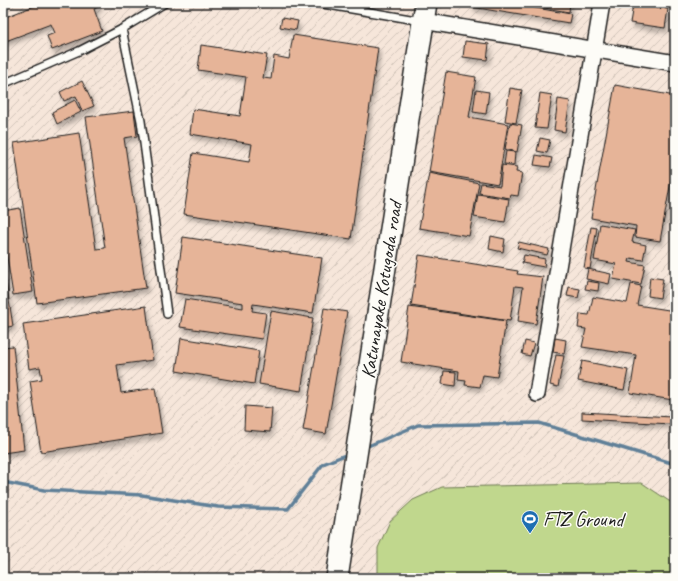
<svg xmlns="http://www.w3.org/2000/svg" width="678" height="581" viewBox="0 0 678 581" font-family="Caveat,sans-serif">
  <defs>
    <pattern id="industrial-furrows" width="10" height="10" patternUnits="userSpaceOnUse"><rect width="10" height="10" fill="#f6e6da"/><path d="M-1 1l2-2M0 10L10 0M9 11l2-2" fill="none" stroke="#d2c5ba"/></pattern>
    <filter id="shadow"><feDropShadow dx="2.5" dy="4.5" stdDeviation="2" flood-color="#0004"/></filter>
  </defs>
  <rect width="100%" height="100%" fill="#fdfcf7"/>
  <filter id="ink" filterUnits="userSpaceOnUse"><feTurbulence type="fractalNoise" baseFrequency=".025" numOctaves="2"/><feDisplacementMap in="SourceGraphic" scale="8" xChannelSelector="R" yChannelSelector="G"/><feConvolveMatrix kernelMatrix="1 2 1 2 8 2 1 2 1" color-interpolation-filters="sRGB"/></filter>
  <g filter="url(#ink)">
    <!-- industrial -->
    <rect fill="url(#industrial-furrows)" x="3" y="3" width="672" height="575"/>
    <!-- park -->
    <polygon fill="#c0d78d" stroke="#6e7a54" points="642,483 675,505 675,578 378,578 378,548 390,521 413,500 442,487"/>
    <g fill="none" stroke-linecap="round" stroke-linejoin="round">
      <!-- stream -->
      <g stroke="#608098" stroke-width="3.5">
        <polyline points="368,446 418,425 539,423 675,464"/>
        <polyline points="3,482 44,490 142,495 218,507 288,509 323,464 345,455"/>
      </g>
    </g>
    <!-- building -->
    <g fill="#e6b498" stroke="#1c1c1c" filter="url(#shadow)">
      <polygon points="42,3 99,3 100,6 94,9 102,31 52,50 47,36 55,33 51,24 3,42 3,18"/>
      <polygon points="471,3 507,3 571,14 569,23 471,7"/>
      <polygon points="514,3 570,3 569,12"/>
      <polygon points="633,5 668,9 665,28 630,23"/>
      <polygon points="282,18 298,21 296,30 280,27"/>
      <polygon points="293,35 378,48 351,239 184,214 193,153 249,162 252,144 190,134 193,109 240,116 246,77 198,70 201,45 267,55 263,78 271,79 274,56 289,59"/>
      <polygon points="465,41 489,44 487,60 463,57"/>
      <polygon points="446,72 476,77 469,117 508,124 498,184 429,172"/>
      <polygon points="82,81 94,106 82,111 76,96 64,101 60,92"/>
      <polygon points="615,85 675,96 675,159 660,241 635,237 636,226 591,218"/>
      <polygon points="510,88 522,90 516,123 505,121"/>
      <polygon points="476,90 489,92 486,114 473,112"/>
      <polygon points="540,93 552,95 547,129 535,128"/>
      <polygon points="558,99 570,101 565,132 554,130"/>
      <polygon points="75,100 81,112 57,124 52,112"/>
      <polygon points="134,111 137,136 124,138 146,288 37,303 14,143 79,133 96,249 105,248 86,117"/>
      <polygon points="510,123 522,125 517,152 505,149"/>
      <polygon points="540,138 550,140 547,153 537,151"/>
      <polygon points="506,151 515,152 514,165 504,164"/>
      <polygon points="536,155 552,158 550,167 534,165"/>
      <polygon points="502,165 517,167 516,172 522,173 518,196 511,195 510,198 479,193 481,183 500,186"/>
      <polygon points="429,173 479,183 469,236 419,228"/>
      <polygon points="478,194 509,199 505,222 474,217"/>
      <polygon points="20,208 33,292 13,295 3,232 3,211"/>
      <polygon points="600,224 635,230 632,242 646,245 643,260 630,258 629,262 645,265 641,284 613,279 616,264 594,260"/>
      <polygon points="591,227 597,228 590,269 584,268"/>
      <polygon points="491,236 505,239 503,252 489,249"/>
      <polygon points="183,237 322,258 313,313 253,304 252,311 266,313 262,339 180,327 185,299 243,308 243,303 175,293"/>
      <polygon points="519,242 549,249 547,255 517,248"/>
      <polygon points="419,255 518,271 517,274 543,277 536,324 518,321 523,287 515,286 510,321 411,306"/>
      <polygon points="524,255 545,259 544,267 522,263"/>
      <polygon points="3,262 13,326 3,328"/>
      <polygon points="588,269 611,274 609,284 586,279"/>
      <polygon points="650,277 663,279 660,298 648,296"/>
      <polygon points="587,281 599,283 598,291 585,289"/>
      <polygon points="631,284 641,286 637,305 675,311 675,388 673,400 630,393 636,355 582,347 586,329 578,328 580,314 589,315 593,297 627,303"/>
      <polygon points="569,287 580,289 578,298 567,296"/>
      <polygon points="146,306 153,360 117,365 121,393 155,388 162,433 41,452 30,381 42,379 40,367 29,369 23,324"/>
      <polygon points="409,307 506,321 497,377 483,375 480,387 465,385 466,381 458,380 459,371 401,362"/>
      <polygon points="324,308 347,312 326,434 303,430"/>
      <polygon points="271,311 313,318 301,391 259,384"/>
      <polygon points="181,338 259,351 254,384 176,371"/>
      <polygon points="555,338 566,340 564,354 553,352"/>
      <polygon points="525,341 534,343 530,356 522,354"/>
      <polygon points="13,346 24,450 3,453 3,347"/>
      <polygon points="556,355 564,356 558,387 550,385"/>
      <polygon points="582,361 628,370 624,390 578,381"/>
      <polygon points="444,371 456,372 455,386 442,384"/>
      <polygon points="245,406 272,408 270,432 244,430"/>
      <polygon points="582,412 672,417 671,424 582,419"/>
    </g>
    <g fill="none" stroke-linecap="round" stroke-linejoin="round">
      <defs>
        <g id="lane">
          <polyline points="317,3 422,21"/>
          <polyline points="122,29 141,121 167,314"/>
          <polyline points="3,84 79,51 122,29 165,3"/>
        </g>
        <g id="street">
          <polyline points="423,21 675,63"/>
          <polyline points="537,394 602,3"/>
        </g>
        <polyline id="secondary" points="337,578 426,3"/>
      </defs>
      <!-- lane casing -->
      <use href="#lane" stroke="#1c1c1c" stroke-width="10"/>
      <!-- street casing -->
      <use href="#street" stroke="#1c1c1c" stroke-width="18"/>
      <!-- secondary casing -->
      <use href="#secondary" stroke="#1c1c1c" stroke-width="24"/>
      <!-- lane -->
      <use href="#lane" stroke="#fdfcf7" stroke-width="7"/>
      <!-- street -->
      <use href="#street" stroke="#fdfcf7" stroke-width="15"/>
      <!-- secondary -->
      <use href="#secondary" stroke="#fdfcf7" stroke-width="21"/>
    </g>
  </g>
  <!-- icons -->
  <defs>
    <symbol id="stadium-pin" viewBox="-11 -11 22 30"><path d="M0 17L-7.5 6A9.5 9.5 0 1 1 7.5 6Z" fill="#1f6fb2" stroke="#fdfcf7"/><path d="M0-5a6.5 5 0 1 0 0 10a6.5 5 0 1 0 0-10ZM-3.5-1.8h7v3.6h-7Z" fill="#fff"/></symbol>
  </defs>
  <g fill-rule="evenodd">
    <use href="#stadium-pin" x="520" y="509" width="20" height="27"/>
  </g>
  <g text-anchor="middle" stroke-width="3" stroke-linejoin="round" paint-order="stroke">
    <!-- street labels -->
    <g font-size="20" fill="#1c1c1c" stroke="#fdfcf7">
      <text transform="translate(381 290) rotate(-81)" y="7">Katunayake Kotugoda road</text>
    </g>
    <!-- poi labels -->
    <g font-size="20" fill="#1c1c1c" stroke="#fdfcf7" text-anchor="start">
      <text x="543" y="526">FTZ Ground</text>
    </g>
  </g>
  <!-- margin -->
  <rect width="678" height="581" fill="none" stroke="#fdfcf7" stroke-width="16"/>
  <rect x="8" y="8" width="662" height="565" fill="none" stroke="#1c1c1c" stroke-width="1.5" filter="url(#ink)"/>
</svg>
